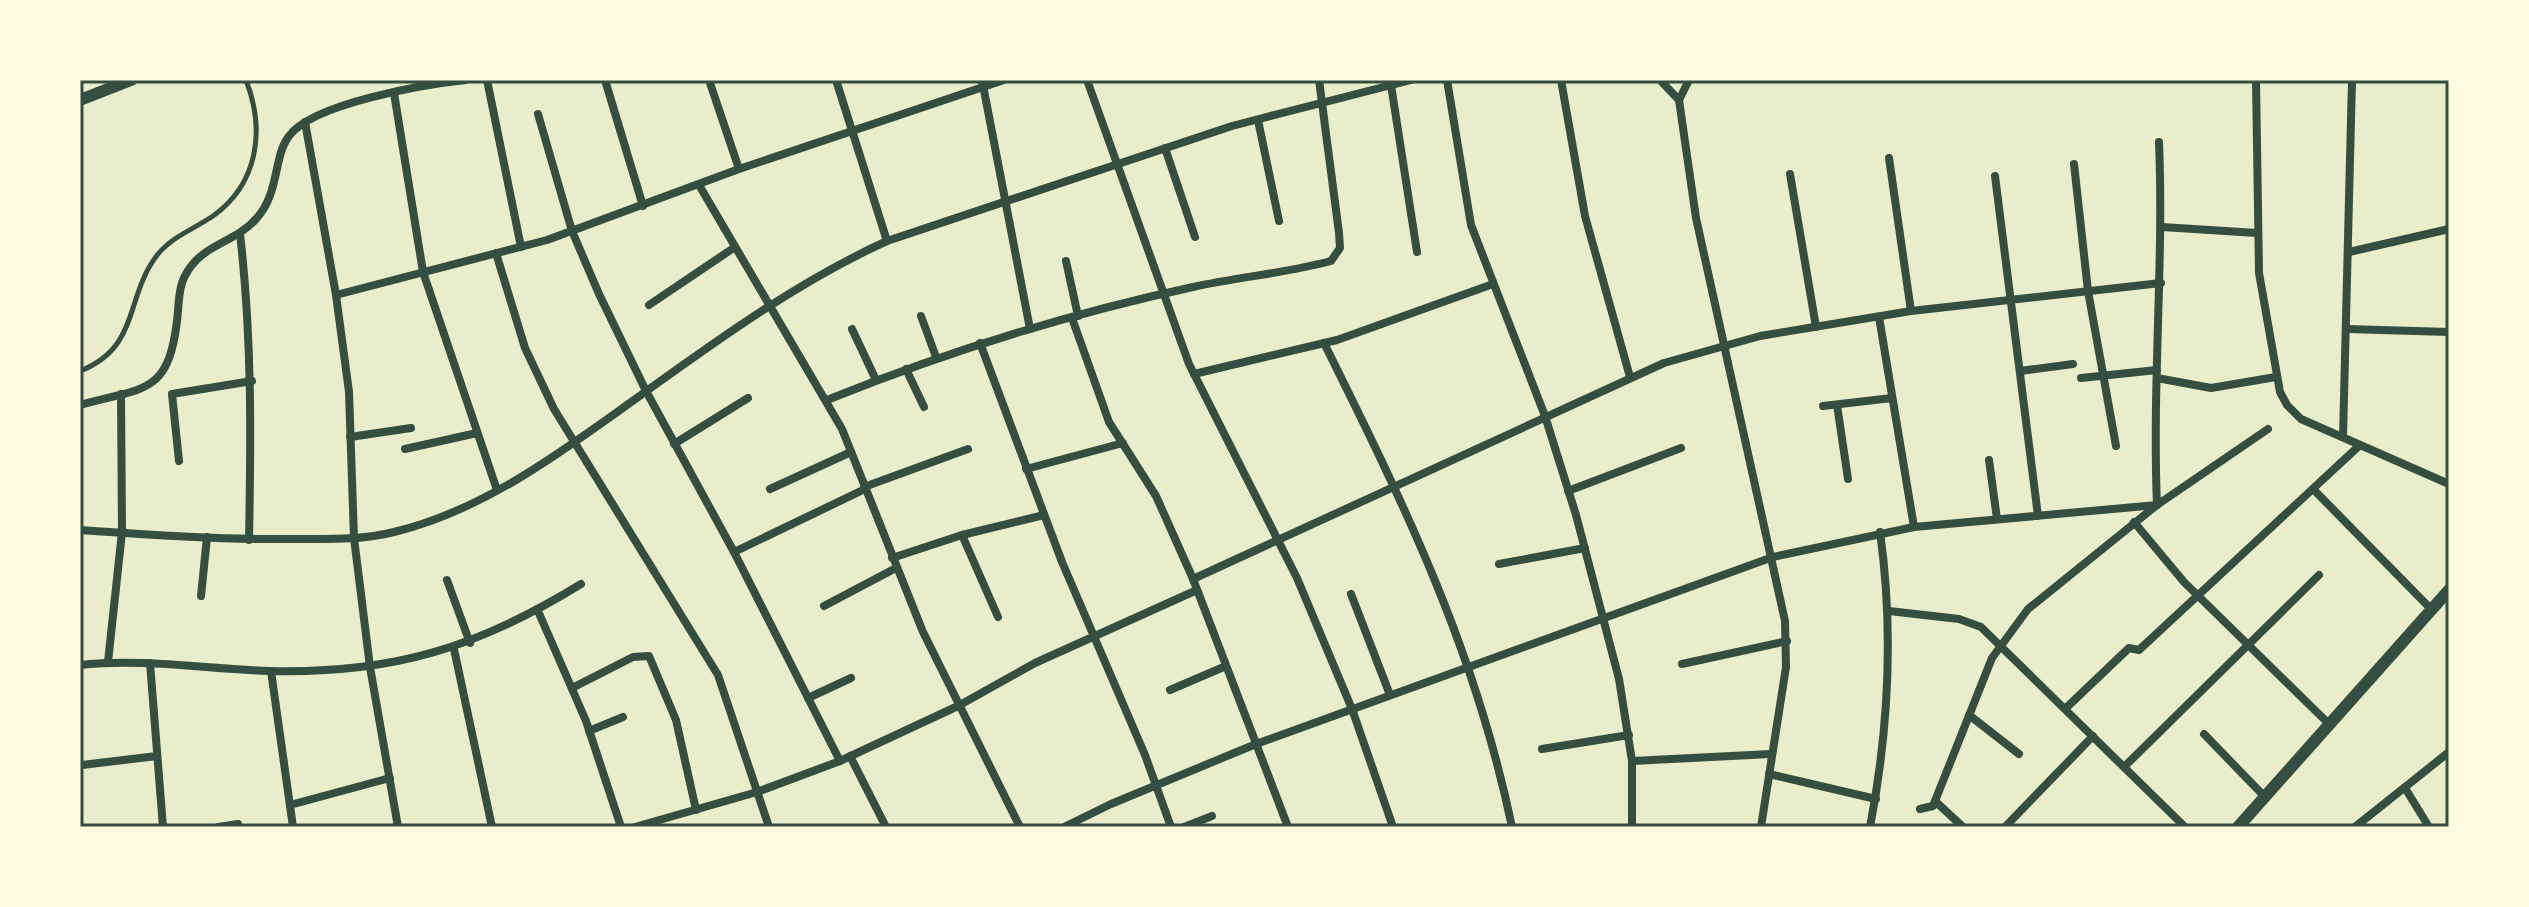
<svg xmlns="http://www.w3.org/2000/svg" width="2529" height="907" viewBox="0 0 2529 907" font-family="'Fira Sans Condensed',sans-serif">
  <rect width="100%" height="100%" fill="#e9edc9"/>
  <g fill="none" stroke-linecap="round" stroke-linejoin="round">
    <!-- service -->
    <path stroke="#344e41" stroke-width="5" d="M80,371C141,347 124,297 158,254C173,236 194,229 213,216C259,183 265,129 246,80"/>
    <!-- minor -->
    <g stroke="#344e41" stroke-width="8">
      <polyline points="487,80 521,247"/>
      <polyline points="605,80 643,206"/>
      <polyline points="709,80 739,169"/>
      <polyline points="836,80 887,241"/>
      <polyline points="982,80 1030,329"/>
      <polyline points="1087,80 1189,364 1297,578 1352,709 1393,827"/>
      <polyline points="1447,80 1471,225 1545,416 1576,515 1619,679 1632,761 1632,827"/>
      <polyline points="1561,80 1585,216 1630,377"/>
      <polyline points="1660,80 1679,100"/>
      <polyline points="2256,80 2259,273 2280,392 2287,405 2301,419 2449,484"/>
      <polyline points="1391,85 1417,252"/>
      <polyline points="394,93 423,272 497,490"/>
      <polyline points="1679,100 1696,218 1785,621 1786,667 1761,827"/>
      <polyline points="1679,100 1689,80"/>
      <polyline points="538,114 572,231 599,294 646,391 734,552 840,761"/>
      <polyline points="1258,120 1279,221"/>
      <polyline points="305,122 336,295 349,392 354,538 370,667 398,827"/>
      <polyline points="1165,148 1195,237"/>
      <polyline points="1889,158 1911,311"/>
      <polyline points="2074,164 2088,291 2116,446"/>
      <polyline points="1790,174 1816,327"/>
      <polyline points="1995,176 2038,516"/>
      <polyline points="699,185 842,429 923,632 1020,827"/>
      <polyline points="2162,227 2257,233"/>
      <path d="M240,234C252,336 251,436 249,540"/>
      <polyline points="2349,252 2449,229"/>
      <polyline points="496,253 525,348 554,409 718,675 769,827"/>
      <polyline points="1066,261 1078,316"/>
      <polyline points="336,295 547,240 739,169 1004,80"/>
      <polyline points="649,305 735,247"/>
      <polyline points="921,316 936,357"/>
      <polyline points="1879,317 1914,527"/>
      <polyline points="1072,318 1109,422 1156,496 1193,579 1288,827"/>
      <polyline points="852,329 876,380"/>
      <polyline points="2347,329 2449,332"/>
      <polyline points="980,343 1062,562 1145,755 1171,827"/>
      <path d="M1324,343C1404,504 1475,649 1512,827"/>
      <polyline points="906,369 924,407"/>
      <polyline points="2020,371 2073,364"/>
      <polyline points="1194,374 1337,340 1493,284"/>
      <polyline points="2081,378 2157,370"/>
      <polyline points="2157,378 2211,388 2276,377"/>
      <path d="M827,400C946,352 1068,314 1193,287C1239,277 1286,273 1331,261L1340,248L1339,233L1319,80"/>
      <path d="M80,405C143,387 168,396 177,321C179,306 178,287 186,274C202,244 235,243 256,219C280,193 273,157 289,136C313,103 427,84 466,80"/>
      <polyline points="1837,405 1848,479"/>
      <polyline points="1823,406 1892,398"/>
      <polyline points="350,437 411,428"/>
      <polyline points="2343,437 2352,80"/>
      <polyline points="674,444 748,398"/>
      <polyline points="405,449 477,433"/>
      <polyline points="1989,460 1997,519"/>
      <polyline points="179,461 172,394 252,381"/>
      <polyline points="1026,469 1123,443"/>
      <polyline points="864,487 968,449"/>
      <polyline points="770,489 851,452"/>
      <polyline points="2313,489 2431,609"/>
      <polyline points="1568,491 1681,448"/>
      <polyline points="2134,522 2184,582 2328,723"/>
      <path d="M80,530C152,535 225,540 298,539C330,539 362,540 394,532C486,510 565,449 641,395C719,339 799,281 887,241L1232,126L1411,80"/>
      <polyline points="962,535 998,617"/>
      <polyline points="734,552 865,489"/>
      <polyline points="892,558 962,535 1044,515"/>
      <polyline points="1499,564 1585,548"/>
      <polyline points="1193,579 1664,363 1760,336 1911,311 2161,283"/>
      <polyline points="447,580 470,643"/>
      <polyline points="1351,594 1390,695"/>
      <polyline points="201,596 207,537"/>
      <polyline points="824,606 896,568"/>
      <polyline points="538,611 586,721 621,827"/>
      <polyline points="1889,611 1959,619 1981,627 2185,827"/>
      <polyline points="454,649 492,827"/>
      <polyline points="108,662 122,532 121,394"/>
      <polyline points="150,663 163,827"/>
      <polyline points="1682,664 1787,641"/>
      <path d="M80,665C143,658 206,669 269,671C392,674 477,648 581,584"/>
      <polyline points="271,671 293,827"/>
      <polyline points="572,688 633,657 649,656 676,720 696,810"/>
      <polyline points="1170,690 1226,666"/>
      <polyline points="808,698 851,678"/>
      <polyline points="2066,708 2129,648 2139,650 2360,445"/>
      <polyline points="1969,715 2019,754"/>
      <polyline points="589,731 623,717"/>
      <polyline points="2204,734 2264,796"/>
      <polyline points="1542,749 1629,735"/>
      <polyline points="850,756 886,827"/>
      <polyline points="1632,761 1771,754"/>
      <polyline points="82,765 157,756"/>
      <polyline points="2124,767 2319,575"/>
      <polyline points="1769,774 1876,799"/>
      <polyline points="2405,788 2429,827"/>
      <polyline points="1935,801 1963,827"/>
      <polyline points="290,805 390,778"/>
      <polyline points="1920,809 1933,806 1992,658 2028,609 2157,505 2268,429"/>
      <polyline points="218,827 238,824"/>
      <polyline points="635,827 757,792 840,761 958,706 1035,663 1197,590"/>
      <path d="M1064,827L1111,804L1256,744L1773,557L1914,527L2157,505C2152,384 2164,263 2159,142"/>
      <polyline points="1184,827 1212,816"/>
      <path d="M1870,827C1889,728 1894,632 1880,532"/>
      <polyline points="2005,827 2093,736"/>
      <polyline points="2355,827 2449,752"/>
    </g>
    <!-- tertiary -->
    <g stroke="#344e41" stroke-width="12">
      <polyline points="80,100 131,80"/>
      <polyline points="2238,827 2449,590"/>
    </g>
  </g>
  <!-- border -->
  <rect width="2529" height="907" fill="none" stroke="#fefae0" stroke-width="164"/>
  <rect x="82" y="82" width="2365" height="743" fill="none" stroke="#344e41" stroke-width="3"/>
</svg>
